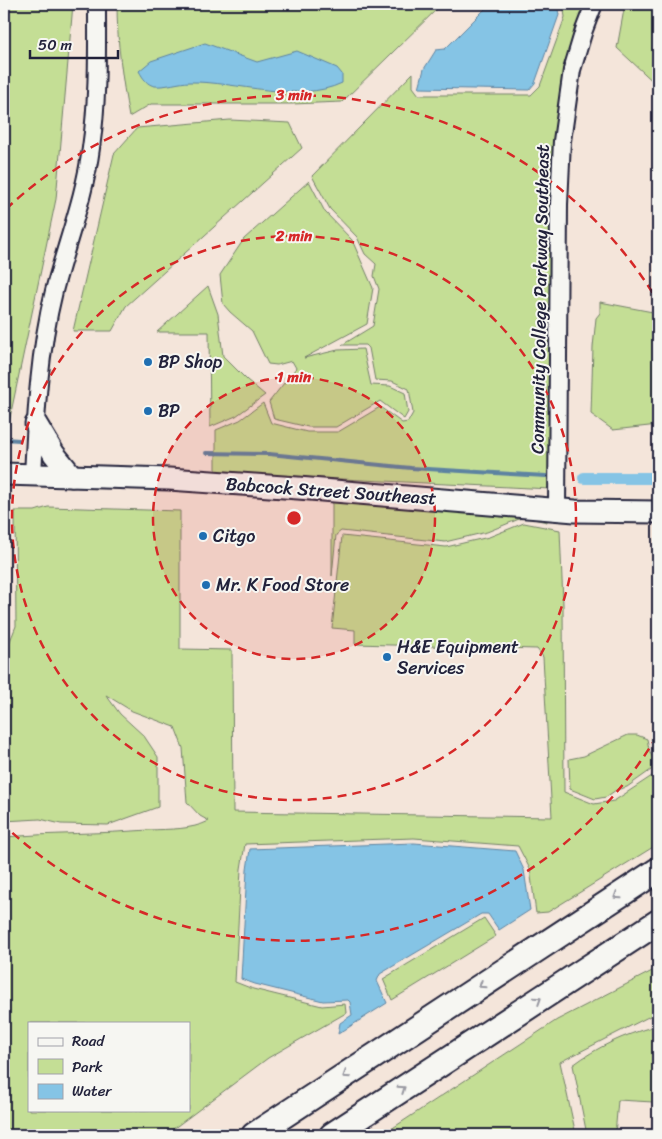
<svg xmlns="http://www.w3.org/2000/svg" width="662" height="1139" viewBox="0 0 662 1139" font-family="Sriracha,sans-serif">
  <rect width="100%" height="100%" fill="#f4e5da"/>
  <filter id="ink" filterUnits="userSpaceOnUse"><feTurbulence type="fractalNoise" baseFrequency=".02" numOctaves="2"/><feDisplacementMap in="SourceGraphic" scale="10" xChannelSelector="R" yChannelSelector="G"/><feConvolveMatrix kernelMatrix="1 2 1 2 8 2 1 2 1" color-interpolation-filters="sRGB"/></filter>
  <g filter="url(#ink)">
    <!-- green -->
    <g fill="#c4de95" stroke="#738068" fill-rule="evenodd">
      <polygon points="4,4 73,4 56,199 5,441 4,441 4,273 9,265 4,257"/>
      <path d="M117,4H442L342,102L292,104H151L129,117C122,79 117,42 117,4Z"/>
      <polygon points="563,4 586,4 566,68 551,489 216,473 216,430 240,420 263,403 271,423 307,432 338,432 380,407 402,423 408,422 413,413 409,389 392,381 375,380 369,348 366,345 342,345 373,326 379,289 374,276 376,264 365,254 357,237 330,209 312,176 413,73 413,87 419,95 531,95 540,86 565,17"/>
      <polygon points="625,4 658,4 658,86 617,48"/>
      <polygon points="230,120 290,123 302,148 126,306 112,331 73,331 114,154 137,128"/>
      <polygon points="309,181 325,212 352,240 373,288 367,324 304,358 338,350 363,349 371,385 390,386 405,393 408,412 404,419 380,401 336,427 308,427 274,419 269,402 296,368 292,361 277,365 268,364 252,331 230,312 223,304 220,275 244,239"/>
      <polygon points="208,286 218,314 223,356 247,380 265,395 236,416 210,427 209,332 157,332"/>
      <polygon points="600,302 658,313 658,425 613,430 591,414 593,347 596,318 600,313"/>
      <polygon points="332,497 548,514 547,522 524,517 487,532 445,542 341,531 336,535 332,576"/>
      <path d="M48,507L180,511V649L232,650L233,812L552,817L543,657L537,649L355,644V630L332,628L342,536L446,547L489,537L524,523L560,530L563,604L564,792L594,804L614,801L658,772V844L548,912L536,913L530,869L518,846L414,838L245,844L241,869L235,982L253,989L322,1006L345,1004L346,1013L268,1058L165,1135H4V837C52,833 101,834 149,830C170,829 191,830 209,821L200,816L187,802L183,748L175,727L132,711L106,695L120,714L144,736L158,757V807L108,825L61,824L40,819L4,821V646H8L16,626L15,511H35ZM29,1023H189V1110H29Z"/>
      <path d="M628,735H637L647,739C649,748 649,757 658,761V765L627,787L616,790L606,797L595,799L570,789L569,759L584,756Z"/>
      <polygon points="484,918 496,936 392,1000 383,979"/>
      <polygon points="658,968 658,1012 560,1062 576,1135 382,1135 557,1020"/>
      <path d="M652,1027L658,1029V1135H656L653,1102L618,1100L615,1135H587L573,1065C597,1047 624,1035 652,1027Z"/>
    </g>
    <!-- water -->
    <g fill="#85c4e5" stroke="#5d83a1">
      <polygon points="490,4 557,4 559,15 535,83 529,90 419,88 424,69 436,50 445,49"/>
      <path d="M205,43L257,62L297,51L337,68L342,74V83C298,104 236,81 190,82C179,82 166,87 155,86C147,85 143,78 139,71L151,61Z"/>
      <polygon points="414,843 515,851 524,870 530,910 499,930 488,914 481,914 380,974 377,981 387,1003 338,1034 340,1023 352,1015 350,1002 348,1000 323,1001 255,984 241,979 247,870 250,849"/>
    </g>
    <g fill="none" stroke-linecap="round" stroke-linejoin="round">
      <!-- stream -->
      <g stroke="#5d83a1" stroke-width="4">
        <polyline points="4,439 19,440"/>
        <polyline points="206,453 269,454 411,468 546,476"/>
      </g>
      <!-- canal -->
      <polyline stroke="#85c4e5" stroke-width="12" points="584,478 658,478"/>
      <defs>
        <g id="minor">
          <path d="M33,476C36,413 39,352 54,291C66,244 85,196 91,148C98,100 97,52 97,4"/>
          <polyline points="557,509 559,204 562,141 572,70 584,30 594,4"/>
        </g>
        <g id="major">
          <polyline points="36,424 54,454 72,476"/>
          <polyline points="4,474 169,479 298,488 575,511 658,512"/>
        </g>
        <g id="highway">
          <polyline points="254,1135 658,870"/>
          <polyline points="332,1135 658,922"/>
        </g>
      </defs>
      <!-- minor casing -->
      <use href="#minor" stroke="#22223b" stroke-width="20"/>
      <!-- major casing -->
      <use href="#major" stroke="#22223b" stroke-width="25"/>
      <!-- highway casing -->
      <use href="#highway" stroke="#22223b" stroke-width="28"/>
      <!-- minor -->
      <use href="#minor" stroke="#f6f6f2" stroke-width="16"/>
      <!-- major -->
      <use href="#major" stroke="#f6f6f2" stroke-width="21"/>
      <!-- highway -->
      <use href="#highway" stroke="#f6f6f2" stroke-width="24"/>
    </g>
    <!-- one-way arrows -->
    <defs><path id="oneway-chevron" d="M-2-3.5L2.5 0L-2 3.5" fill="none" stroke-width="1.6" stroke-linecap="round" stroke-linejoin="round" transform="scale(1.25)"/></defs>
    <g stroke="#9797a0">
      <use href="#oneway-chevron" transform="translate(617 896) rotate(147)"/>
      <use href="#oneway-chevron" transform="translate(482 985) rotate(147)"/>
      <use href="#oneway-chevron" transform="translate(538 1000) rotate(-33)"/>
      <use href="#oneway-chevron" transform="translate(346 1075) rotate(147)"/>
      <use href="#oneway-chevron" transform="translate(402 1089) rotate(-34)"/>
    </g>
  </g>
  <!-- distance rings -->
  <circle cx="294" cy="518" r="141" fill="#d62828" fill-opacity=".12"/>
  <g fill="none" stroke="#d62828" stroke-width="2.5" stroke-dasharray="9 6">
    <circle cx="294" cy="518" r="141"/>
    <circle cx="294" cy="518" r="282"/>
    <path d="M657 736A423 423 0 0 1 6 827M6 209A423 423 0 0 1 657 300"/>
  </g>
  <!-- markers -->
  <g fill="#1f6fb2" stroke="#f6f6f2" stroke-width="2">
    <circle cx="148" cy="362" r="5"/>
    <circle cx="148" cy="411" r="5"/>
    <circle cx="203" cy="536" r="5"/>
    <circle cx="206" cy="585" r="5"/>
    <circle cx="387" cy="657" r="5"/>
  </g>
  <g text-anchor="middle" stroke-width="4" stroke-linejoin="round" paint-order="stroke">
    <!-- street labels -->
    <g font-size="18" fill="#22223b" stroke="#f6f6f2">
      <text transform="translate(540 299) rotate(-89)" y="6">Community College Parkway Southeast</text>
      <text transform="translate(331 491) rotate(4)" y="6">Babcock Street Southeast</text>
    </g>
    <!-- poi labels -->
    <g font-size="18" fill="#22223b" stroke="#f6f6f2" text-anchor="start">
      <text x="158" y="368">BP Shop</text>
      <text x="158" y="417">BP</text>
      <text x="213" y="542">Citgo</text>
      <text x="216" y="591">Mr. K Food Store</text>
      <text x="397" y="653">H&amp;E Equipment<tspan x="397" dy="21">Services</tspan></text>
    </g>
  </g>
  <circle cx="294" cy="518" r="8" fill="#d62828" stroke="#f6f6f2" stroke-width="2.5"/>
  <g font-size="15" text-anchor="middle" font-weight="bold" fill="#d62828" stroke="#f6f6f2" stroke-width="4" stroke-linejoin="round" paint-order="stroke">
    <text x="294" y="100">3 min</text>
    <text x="294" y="241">2 min</text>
    <text x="294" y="382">1 min</text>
  </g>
  <!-- margin -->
  <rect width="662" height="1139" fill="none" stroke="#f6f6f2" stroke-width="20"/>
  <rect x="10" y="10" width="642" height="1119" fill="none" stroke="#22223b" stroke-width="2" filter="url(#ink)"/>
  <!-- legend -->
  <rect x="28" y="1022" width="162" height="90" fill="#f6f6f2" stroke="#a1a1a9"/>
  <rect x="38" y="1038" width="25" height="8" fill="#f6f6f2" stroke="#a1a1a9"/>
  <text x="72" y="1046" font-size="15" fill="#22223b">Road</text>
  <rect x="38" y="1059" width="25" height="15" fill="#c4de95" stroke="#a1a1a9"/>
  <text x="72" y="1072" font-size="15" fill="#22223b">Park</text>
  <rect x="38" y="1084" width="25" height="15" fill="#85c4e5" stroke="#a1a1a9"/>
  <text x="72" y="1096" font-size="15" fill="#22223b">Water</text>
  <!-- scale -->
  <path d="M30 50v8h88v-8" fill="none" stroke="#22223b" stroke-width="2.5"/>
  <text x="38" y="50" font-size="15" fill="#22223b" stroke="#f6f6f2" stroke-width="4" paint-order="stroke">50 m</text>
</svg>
